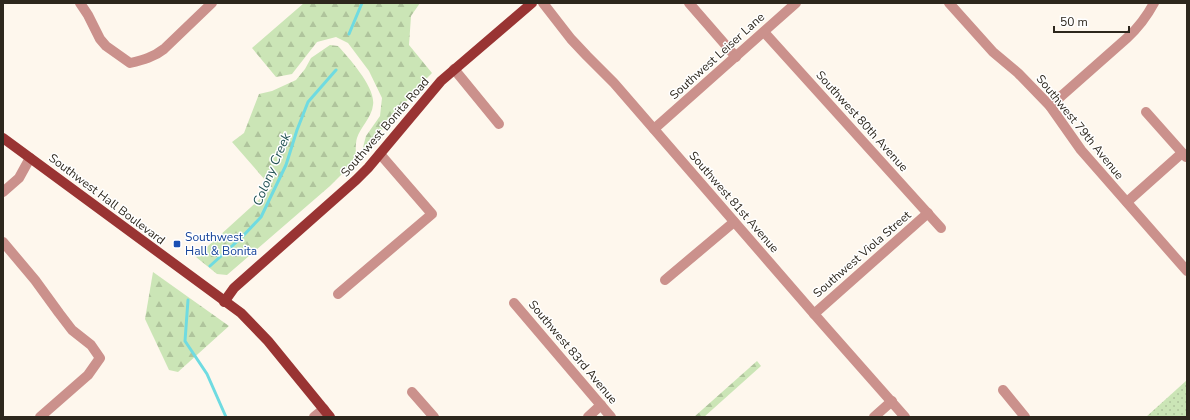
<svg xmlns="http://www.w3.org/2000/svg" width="1190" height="420" viewBox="0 0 1190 420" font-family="'Nunito Sans',sans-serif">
  <defs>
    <pattern id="grass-dots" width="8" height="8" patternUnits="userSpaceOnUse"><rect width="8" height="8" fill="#cbe5b6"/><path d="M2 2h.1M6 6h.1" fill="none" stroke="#afc49c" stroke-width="1.8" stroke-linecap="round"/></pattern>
    <pattern id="forest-firs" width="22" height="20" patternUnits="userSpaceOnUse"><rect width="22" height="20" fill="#cbe5b6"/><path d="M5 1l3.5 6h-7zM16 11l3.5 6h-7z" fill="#afc49c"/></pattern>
  </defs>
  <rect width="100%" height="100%" fill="#fef7ed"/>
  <!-- grass -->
  <polygon fill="url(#grass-dots)" points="1187,380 1187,417 1146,417"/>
  <!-- forest -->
  <g fill="url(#forest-firs)">
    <polygon points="304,3 420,3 411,16 409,45 432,73 423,82 363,152 362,151 366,136 380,116 382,98 369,71 348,43 336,37 317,42 292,74 276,77 252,48"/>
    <path d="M330,45L338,46C349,58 376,88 373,105C372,117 360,128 357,138C355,144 356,154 356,160L330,186L227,275L217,274L196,257L272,188L232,142L244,133L259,94L272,91L296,80L305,69L311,58Z"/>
    <polygon points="153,272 229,326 178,372 169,370 145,319"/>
    <polygon points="757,361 761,366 704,417 694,417"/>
  </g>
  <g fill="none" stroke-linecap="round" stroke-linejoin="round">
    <!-- stream -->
    <g stroke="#6fdbe1" stroke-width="3">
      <polyline points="349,34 362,3"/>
      <polyline points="210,266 242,237 261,217 286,165 297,130 308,102 336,70"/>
      <polyline points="188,300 185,341 207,374 226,417"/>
    </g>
    <!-- minor -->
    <g stroke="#cb918c" stroke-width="10">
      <path d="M80,3L88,15L100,39L106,46L130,63C143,60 154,57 164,49L212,3"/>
      <polyline points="543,3 571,39 587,56 614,83 822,323 905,417"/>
      <polyline points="689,3 736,57"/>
      <polyline points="949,3 993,52 1018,73 1050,106 1081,150 1187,271"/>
      <polyline points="764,32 941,228"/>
      <polyline points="454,69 499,124"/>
      <path d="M1050,106L1127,38C1138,28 1147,16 1154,3"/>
      <polyline points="1146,112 1186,157"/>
      <polyline points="654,129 796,3"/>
      <polyline points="3,192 19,178 30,158"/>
      <polyline points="1127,202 1182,153"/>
      <polyline points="3,242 35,280 59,313 72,330 91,345 100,358 88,375 40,417"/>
      <polyline points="665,280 734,222"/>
      <polyline points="338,294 432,214 380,154"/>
      <polyline points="514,303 611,417"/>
      <polyline points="814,314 928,213"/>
      <polyline points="1003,390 1025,417"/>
      <polyline points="412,392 434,417"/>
      <polyline points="314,417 324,409"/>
      <polyline points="588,417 601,405"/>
      <polyline points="874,417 892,401"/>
    </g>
    <!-- major -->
    <g stroke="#993433" stroke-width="10">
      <polyline points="3,138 241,313 268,341 330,417"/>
      <polyline points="224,302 234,288 356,180 368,168 441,81 532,3"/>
    </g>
  </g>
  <!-- markers -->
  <rect fill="#1a4fb4" stroke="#fff" stroke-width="1.5" x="173" y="240" width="8" height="8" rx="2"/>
  <g text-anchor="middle" stroke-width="3" stroke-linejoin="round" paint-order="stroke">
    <!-- street labels -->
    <g font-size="12" fill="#2d271d" stroke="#fff">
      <text transform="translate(717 56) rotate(-42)" y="4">Southwest Leiser Lane</text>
      <text transform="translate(862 121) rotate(48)" y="4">Southwest 80th Avenue</text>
      <text transform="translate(385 127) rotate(-49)" y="4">Southwest Bonita Road</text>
      <text transform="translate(1080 127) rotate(51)" y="4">Southwest 79th Avenue</text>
      <text transform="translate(107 199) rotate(37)" y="4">Southwest Hall Boulevard</text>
      <text transform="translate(734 202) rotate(49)" y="4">Southwest 81st Avenue</text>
      <text transform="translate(862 254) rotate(-41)" y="4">Southwest Viola Street</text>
      <text transform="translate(573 352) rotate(50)" y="4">Southwest 83rd Avenue</text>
    </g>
    <!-- transit labels -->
    <g font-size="12" fill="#164399" stroke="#fff" text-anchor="start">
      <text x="185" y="241">Southwest<tspan x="185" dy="14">Hall &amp; Bonita</tspan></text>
    </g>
    <!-- water labels -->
    <g font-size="13" font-style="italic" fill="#235355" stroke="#fff">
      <text transform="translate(271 169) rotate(-67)" y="5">Colony Creek</text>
    </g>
  </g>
  <!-- border -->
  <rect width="1190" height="420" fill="none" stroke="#2d271d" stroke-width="8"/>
  <!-- scale -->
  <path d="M1054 26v6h75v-6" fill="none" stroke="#2d271d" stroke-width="2"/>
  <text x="1060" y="26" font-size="12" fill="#2d271d" stroke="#ffffff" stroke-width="3" paint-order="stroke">50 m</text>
</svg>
